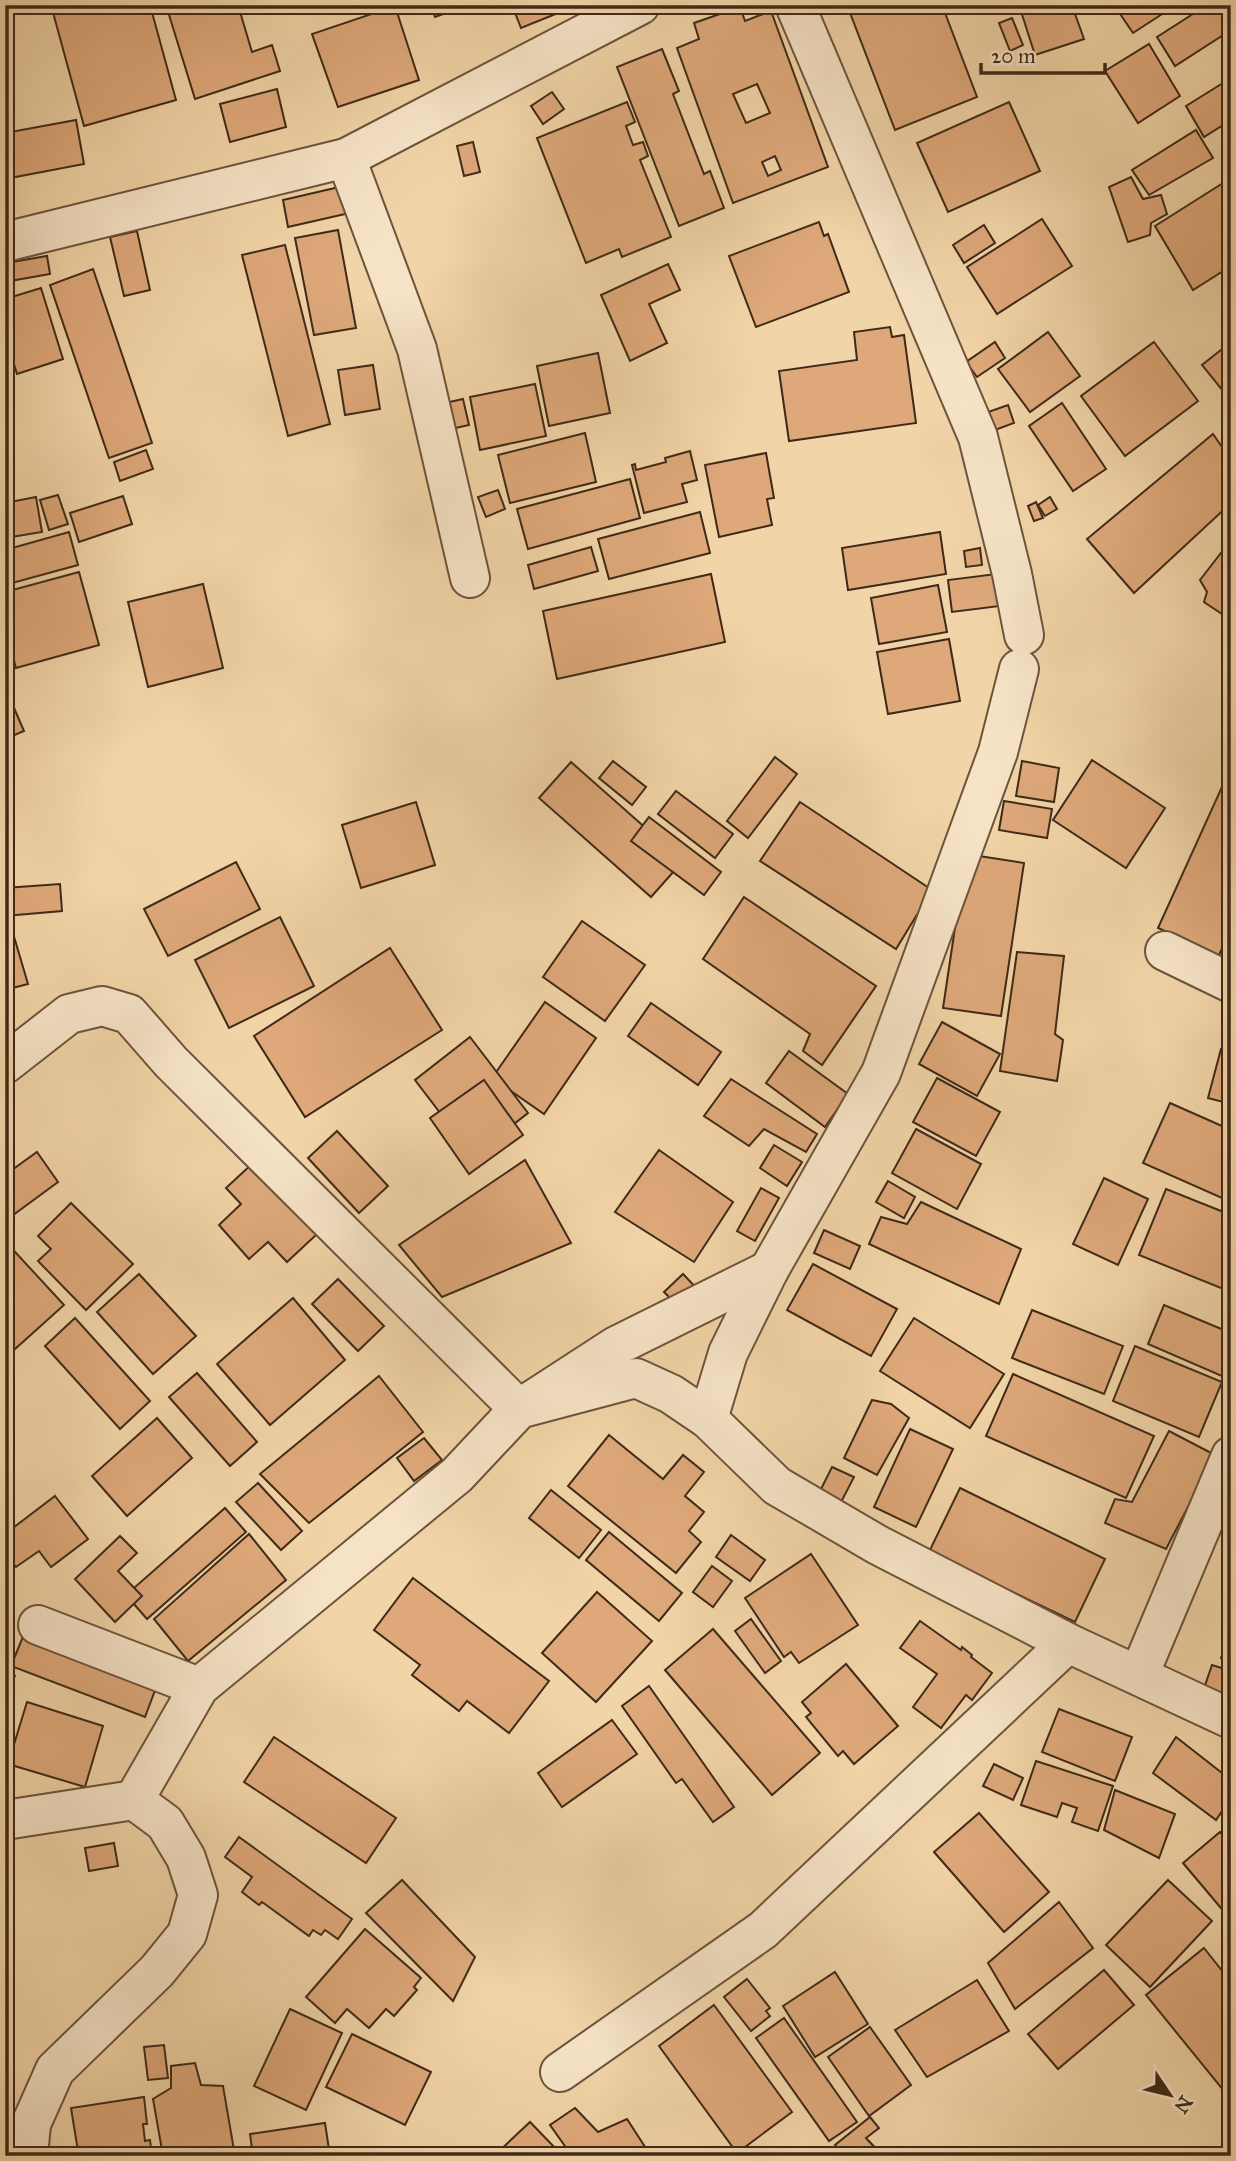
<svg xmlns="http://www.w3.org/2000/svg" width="1236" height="2161" viewBox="0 0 1236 2161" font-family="'IM FELL Great Primer',serif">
  <rect width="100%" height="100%" fill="#f1d4a7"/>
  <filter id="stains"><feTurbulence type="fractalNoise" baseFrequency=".00286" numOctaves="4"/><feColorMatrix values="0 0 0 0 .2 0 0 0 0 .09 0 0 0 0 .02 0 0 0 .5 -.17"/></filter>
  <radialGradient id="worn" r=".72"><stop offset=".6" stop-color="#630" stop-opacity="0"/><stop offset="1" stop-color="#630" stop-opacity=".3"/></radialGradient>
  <!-- building -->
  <g fill="#dea87a" stroke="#3f2a19" stroke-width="2" fill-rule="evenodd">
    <polygon points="5,5 23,5 24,9 5,15"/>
    <polygon points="51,5 150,5 176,100 84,126"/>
    <polygon points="166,5 238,5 252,52 272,45 280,71 195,99"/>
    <polygon points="431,5 468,5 435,17"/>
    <polygon points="512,5 578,5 521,28"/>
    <polygon points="847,5 942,5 977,97 895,130"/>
    <polygon points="1019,5 1077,5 1079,13 1075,14 1084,39 1035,55"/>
    <polygon points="1114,5 1176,5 1133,33"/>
    <polygon points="1207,5 1231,5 1231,30 1175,66 1157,37"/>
    <polygon points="395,6 419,80 338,107 312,34"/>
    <path d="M740,7L745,21L771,11L828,167L733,203L677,48L699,39L694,23ZM757,84L770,113L746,123L733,94ZM775,156L781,170L768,176L762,162Z"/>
    <polygon points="1012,18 1023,45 1010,51 999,23"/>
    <polygon points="1149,44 1180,96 1138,123 1105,71"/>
    <polygon points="662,49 679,91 673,94 704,174 710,171 724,208 679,226 617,67"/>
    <polygon points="1231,78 1231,120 1204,137 1186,106"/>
    <polygon points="277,89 286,127 230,142 220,104"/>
    <polygon points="552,92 564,109 543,124 531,106"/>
    <polygon points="627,102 635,122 626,126 633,145 643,142 648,156 640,160 671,237 622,257 619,249 586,263 537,138"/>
    <polygon points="1009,102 1040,171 948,212 917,143"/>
    <polygon points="76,120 84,164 5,179 5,133"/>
    <polygon points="1196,130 1213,158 1149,195 1132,170"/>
    <polygon points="473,142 480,172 464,176 457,146"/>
    <polygon points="1131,177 1143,199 1161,195 1167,214 1151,223 1150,235 1128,242 1109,187"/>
    <polygon points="1231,178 1231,266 1193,290 1155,226"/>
    <polygon points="348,185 354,212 288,227 283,200"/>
    <polygon points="1042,219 1072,266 997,314 967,267"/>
    <polygon points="819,222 824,236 828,234 849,292 756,327 729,256"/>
    <polygon points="984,225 995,243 964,263 953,245"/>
    <polygon points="338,230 356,328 314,335 295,238"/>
    <polygon points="137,231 150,290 124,296 110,237"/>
    <polygon points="285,245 330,424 288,436 242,255"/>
    <polygon points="47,256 50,274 10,281 6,263"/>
    <polygon points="668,264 680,290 649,304 667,343 630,361 601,295"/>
    <polygon points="93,269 152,443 109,458 50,285"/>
    <polygon points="41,288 63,359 17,374 5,335 5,299"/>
    <polygon points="890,327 892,337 904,335 916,423 789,441 779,371 857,360 854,332"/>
    <polygon points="1048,332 1080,376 1030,412 998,369"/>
    <polygon points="995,342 1005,358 977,377 966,362"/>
    <polygon points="1154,342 1198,401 1125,456 1081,396"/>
    <polygon points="1231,342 1231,401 1202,365"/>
    <polygon points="598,353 610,413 549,426 537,366"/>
    <polygon points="373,365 380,409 345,415 338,370"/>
    <polygon points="535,384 546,436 480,450 470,397"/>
    <polygon points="463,399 469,425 451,429 445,403"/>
    <polygon points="1062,403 1106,469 1073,491 1029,426"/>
    <polygon points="1008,405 1014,423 995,430 988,412"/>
    <polygon points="585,433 596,482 510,503 498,455"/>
    <polygon points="1213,434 1231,460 1231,503 1134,593 1087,539"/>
    <polygon points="146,450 153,469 120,481 114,462"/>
    <polygon points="690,451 697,480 682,484 687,502 644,513 632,465 635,464 636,470 666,462 665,458"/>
    <polygon points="766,453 774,498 767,499 772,525 719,537 705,465"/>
    <polygon points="630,479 640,518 528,549 517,509"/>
    <polygon points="498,490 505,509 486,517 478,497"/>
    <polygon points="58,495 68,524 49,530 40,500"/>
    <polygon points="123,496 132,524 79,542 70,513"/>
    <polygon points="36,497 42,532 5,538 5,503"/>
    <polygon points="1050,497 1057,509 1045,516 1038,505"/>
    <polygon points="1036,502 1043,518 1034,521 1028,506"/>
    <polygon points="700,512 710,553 609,579 598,539"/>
    <polygon points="69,532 78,565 5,585 5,550"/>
    <polygon points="940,532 946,574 848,590 842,548"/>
    <polygon points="1231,540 1231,620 1204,602 1207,592 1200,580"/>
    <polygon points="591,547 598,571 534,589 528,565"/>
    <polygon points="980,548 982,565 966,567 964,551"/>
    <polygon points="79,572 99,645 16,668 5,628 5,592"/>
    <polygon points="711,574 725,642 557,679 543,611"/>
    <polygon points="996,574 1000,606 952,612 948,580"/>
    <polygon points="203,584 223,668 148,687 128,602"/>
    <polygon points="938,585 947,632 879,644 871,598"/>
    <polygon points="949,639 960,701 888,714 877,652"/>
    <polygon points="5,687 24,731 5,739"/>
    <polygon points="775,757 797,774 748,838 727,821"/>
    <polygon points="1092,760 1165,808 1126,868 1053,820"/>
    <polygon points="613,761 646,787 632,805 599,778"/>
    <polygon points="1022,761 1059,768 1054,802 1016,796"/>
    <polygon points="571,762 683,861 651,897 539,798"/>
    <polygon points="1226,778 1231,780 1231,930 1219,955 1158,928"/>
    <polygon points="676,791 733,834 715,858 658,814"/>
    <polygon points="1004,801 1052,809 1047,838 999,830"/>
    <polygon points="416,802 435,865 361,888 342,825"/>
    <polygon points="800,802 932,890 896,949 760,861"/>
    <polygon points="649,817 721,872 704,895 631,841"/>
    <polygon points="966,854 1024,863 1001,1016 943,1008"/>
    <polygon points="236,862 260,909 168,956 144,909"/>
    <polygon points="60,884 62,911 5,916 5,888"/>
    <polygon points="744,897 876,986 822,1065 803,1051 810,1034 703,959"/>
    <polygon points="280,917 314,986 229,1028 195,960"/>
    <polygon points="582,921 645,965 605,1021 543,977"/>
    <polygon points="10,923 28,984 5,990 5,924"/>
    <polygon points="390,948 442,1030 305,1117 254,1036"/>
    <polygon points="1017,952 1064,956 1055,1034 1063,1040 1057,1081 1000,1071"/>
    <polygon points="545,1002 596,1038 544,1114 492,1078"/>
    <polygon points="651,1003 721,1052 698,1085 628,1036"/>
    <polygon points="942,1022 1000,1054 977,1096 919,1064"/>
    <polygon points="470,1037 528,1113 473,1156 415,1080"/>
    <polygon points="1221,1049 1231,1051 1231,1104 1208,1098"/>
    <polygon points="789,1051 848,1094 825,1127 766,1083"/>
    <polygon points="937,1078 1000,1112 976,1156 913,1122"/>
    <polygon points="731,1079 817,1134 806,1152 764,1129 749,1146 704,1116"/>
    <polygon points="484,1080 523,1135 469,1174 430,1118"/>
    <polygon points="1170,1103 1231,1130 1231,1202 1143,1163"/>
    <polygon points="916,1129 981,1164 957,1209 892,1173"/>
    <polygon points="337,1131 388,1186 359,1213 308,1158"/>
    <polygon points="774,1145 802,1162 787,1186 760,1168"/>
    <polygon points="659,1150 733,1202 694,1262 615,1212"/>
    <polygon points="37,1152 58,1182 5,1221 5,1175"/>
    <polygon points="525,1160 571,1243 442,1297 399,1245"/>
    <polygon points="253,1163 317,1234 287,1262 268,1242 249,1259 219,1225 241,1204 226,1188"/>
    <polygon points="1104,1178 1148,1199 1118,1265 1073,1244"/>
    <polygon points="888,1181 915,1197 904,1218 876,1202"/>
    <polygon points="761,1188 779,1198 755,1241 737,1231"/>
    <polygon points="1166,1189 1231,1215 1231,1292 1139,1255"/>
    <polygon points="921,1202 1021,1249 999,1304 869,1244 881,1217 907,1224"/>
    <polygon points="71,1203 133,1264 86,1310 38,1261 51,1249 38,1236"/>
    <polygon points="824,1230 860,1246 850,1269 814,1253"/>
    <polygon points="5,1241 64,1305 15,1349 5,1338"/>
    <polygon points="813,1264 897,1309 871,1356 787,1310"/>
    <polygon points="139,1274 196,1336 153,1374 97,1312"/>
    <polygon points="683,1274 701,1293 683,1311 664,1292"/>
    <polygon points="338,1279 384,1326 358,1351 312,1304"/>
    <polygon points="293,1298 345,1360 270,1425 217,1364"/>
    <polygon points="1164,1305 1231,1333 1231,1380 1148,1344"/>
    <polygon points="1032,1310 1123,1346 1104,1394 1012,1358"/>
    <polygon points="75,1318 150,1401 120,1429 45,1346"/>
    <polygon points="914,1318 1004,1374 970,1428 880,1371"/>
    <polygon points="1135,1346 1222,1382 1199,1437 1113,1401"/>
    <polygon points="197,1373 257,1442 230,1466 169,1397"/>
    <polygon points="1013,1374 1154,1436 1126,1498 986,1436"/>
    <polygon points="379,1376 423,1432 309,1523 260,1474"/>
    <polygon points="872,1400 891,1404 909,1418 877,1475 844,1458"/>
    <polygon points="157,1418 192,1458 127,1516 92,1476"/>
    <polygon points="910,1429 953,1449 916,1527 874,1507"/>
    <polygon points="1169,1431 1215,1455 1166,1549 1105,1523 1115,1499 1132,1502"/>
    <polygon points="609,1435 663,1479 683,1455 704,1472 685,1496 704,1512 689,1531 701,1542 676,1573 568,1486"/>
    <polygon points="424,1438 442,1460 414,1481 397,1458"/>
    <polygon points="832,1467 854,1477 838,1508 817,1497"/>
    <polygon points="258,1483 302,1531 281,1550 236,1502"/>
    <polygon points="960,1488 1105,1559 1075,1622 929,1552"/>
    <polygon points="551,1490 601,1530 579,1558 529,1518"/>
    <polygon points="55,1496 88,1539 51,1567 39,1551 16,1567 5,1553 5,1534"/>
    <polygon points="225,1508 246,1532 147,1619 126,1595"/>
    <polygon points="609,1532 682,1593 659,1621 586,1560"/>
    <polygon points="249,1534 286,1580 188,1661 154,1619"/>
    <polygon points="731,1535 765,1560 750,1581 716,1557"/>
    <polygon points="120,1536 137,1553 118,1571 142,1596 115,1622 75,1579"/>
    <polygon points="811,1554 858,1625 799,1663 791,1652 784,1657 745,1598"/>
    <polygon points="712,1566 732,1581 713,1607 693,1592"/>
    <polygon points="413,1578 549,1681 509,1733 467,1701 459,1711 412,1675 420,1665 374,1630"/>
    <polygon points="597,1592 652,1641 596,1702 542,1653"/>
    <polygon points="751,1619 781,1661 765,1673 735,1631"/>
    <polygon points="920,1621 961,1650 962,1647 972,1655 971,1657 992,1673 972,1700 966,1695 941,1728 913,1707 937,1674 900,1648"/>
    <polygon points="713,1629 820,1753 772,1795 665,1670"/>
    <polygon points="1231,1629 1231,1661 1221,1658"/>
    <polygon points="24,1634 157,1685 145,1717 11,1666"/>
    <polygon points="846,1664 898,1726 854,1764 843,1751 838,1756 806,1717 811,1713 802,1702"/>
    <polygon points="1212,1665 1231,1671 1231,1707 1201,1697"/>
    <polygon points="5,1670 15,1676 5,1691"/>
    <polygon points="649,1686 734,1807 713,1822 682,1779 676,1783 622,1706"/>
    <polygon points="27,1702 103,1726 85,1787 8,1764"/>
    <polygon points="1059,1709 1132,1737 1115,1781 1042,1752"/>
    <polygon points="612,1720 637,1754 562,1807 538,1773"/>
    <polygon points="274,1737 396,1818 366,1863 244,1782"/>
    <polygon points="1176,1737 1231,1780 1231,1798 1216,1820 1153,1773"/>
    <polygon points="1036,1761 1113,1786 1098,1831 1072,1822 1077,1808 1062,1803 1057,1817 1021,1805"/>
    <polygon points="994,1764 1023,1778 1013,1800 983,1786"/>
    <polygon points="1115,1790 1175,1814 1159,1858 1104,1830"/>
    <polygon points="979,1813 1049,1892 1004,1932 934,1852"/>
    <polygon points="1220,1832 1231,1845 1231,1920 1183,1863"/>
    <polygon points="239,1837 352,1919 338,1939 325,1930 321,1935 313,1930 309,1936 262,1902 259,1905 242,1892 252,1877 225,1857"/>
    <polygon points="114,1843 118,1866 89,1871 85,1848"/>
    <polygon points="402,1880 475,1957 453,2001 366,1913"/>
    <polygon points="1168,1880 1212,1921 1150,1987 1106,1945"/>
    <polygon points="1059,1902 1093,1948 1015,2009 988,1963"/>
    <polygon points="365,1929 421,1978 414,1987 417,1990 394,2016 386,2009 369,2028 347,2009 335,2023 306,1997"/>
    <polygon points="1204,1948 1231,1982 1231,2094 1228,2096 1146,1995"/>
    <polygon points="1104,1970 1134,2005 1058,2069 1028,2034"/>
    <polygon points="835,1972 868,2024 815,2057 783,2006"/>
    <polygon points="747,1979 770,2008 766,2011 770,2016 751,2031 724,1997"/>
    <polygon points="977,1980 1009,2031 927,2077 895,2030"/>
    <polygon points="714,2005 792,2112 737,2153 659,2046"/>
    <polygon points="290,2009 342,2033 306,2110 254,2086"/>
    <polygon points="784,2018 857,2122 829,2141 756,2038"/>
    <polygon points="870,2027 911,2085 869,2116 828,2057"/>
    <polygon points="352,2034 431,2072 405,2125 326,2087"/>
    <polygon points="164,2045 168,2078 148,2080 144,2047"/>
    <polygon points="195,2063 201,2085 223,2086 235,2156 163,2156 153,2099 171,2088 171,2066"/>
    <polygon points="144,2097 147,2124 143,2124 145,2141 150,2140 152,2156 83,2156 77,2145 71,2108"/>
    <polygon points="575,2108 598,2132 627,2119 647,2150 638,2156 572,2156 550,2125"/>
    <polygon points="870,2117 879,2128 866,2138 882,2155 889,2149 892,2153 899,2147 905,2156 843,2156 835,2145"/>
    <polygon points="530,2122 561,2154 562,2156 500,2156 497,2153"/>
    <polygon points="325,2123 330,2156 253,2156 250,2134"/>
    <polygon points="74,2150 75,2156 50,2156 51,2152"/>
  </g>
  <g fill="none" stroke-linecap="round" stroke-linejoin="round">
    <defs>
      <g id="street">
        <polyline points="795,5 978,437 1012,574 1024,635"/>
        <polyline points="346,158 417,349 470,578"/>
        <polyline points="5,242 346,158 640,5"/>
        <polyline points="1165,951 1231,983"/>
        <polyline points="5,1064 69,1014 102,1006 129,1014 171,1062 519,1409 616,1346 769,1270 881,1073 998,752 1019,669"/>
        <polyline points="708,1419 728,1353 769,1270"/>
        <polyline points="38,1625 199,1687"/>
        <polyline points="1139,1675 1231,1456"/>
        <polyline points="134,1800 199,1687 457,1475 519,1409 636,1378 671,1394 708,1419 777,1486 878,1545 1068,1643 1231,1719"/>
        <polyline points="5,1820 134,1800 165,1823 186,1858 198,1895 187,1934 157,1971 55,2070 31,2124 28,2156"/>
        <polyline points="560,2072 763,1930 1068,1643"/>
      </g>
    </defs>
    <!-- street casing -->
    <use href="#street" stroke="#6c543c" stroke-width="42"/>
    <!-- street -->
    <use href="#street" stroke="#f6e3c6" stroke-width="38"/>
  </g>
  <!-- margin -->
  <rect width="1236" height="2161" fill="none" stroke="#f1d4a7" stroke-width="28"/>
  <rect x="7" y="7" width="1222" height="2147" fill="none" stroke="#3f2a19" stroke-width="3.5"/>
  <rect x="14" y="14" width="1208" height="2133" fill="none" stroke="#3f2a19" stroke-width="2"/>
  <!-- north arrow -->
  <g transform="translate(1170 2095) rotate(125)" stroke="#f6e3c6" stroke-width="5" paint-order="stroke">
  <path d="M0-5L12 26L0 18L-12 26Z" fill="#3f2a19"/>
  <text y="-10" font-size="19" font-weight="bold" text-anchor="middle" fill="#3f2a19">N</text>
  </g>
  <!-- scale -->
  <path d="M981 63v10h124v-10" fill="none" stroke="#3f2a19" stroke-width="3.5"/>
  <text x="991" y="63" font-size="21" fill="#3f2a19" stroke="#f6e3c6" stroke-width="5" paint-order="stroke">20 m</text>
  <rect width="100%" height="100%" filter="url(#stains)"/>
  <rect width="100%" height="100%" fill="url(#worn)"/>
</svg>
